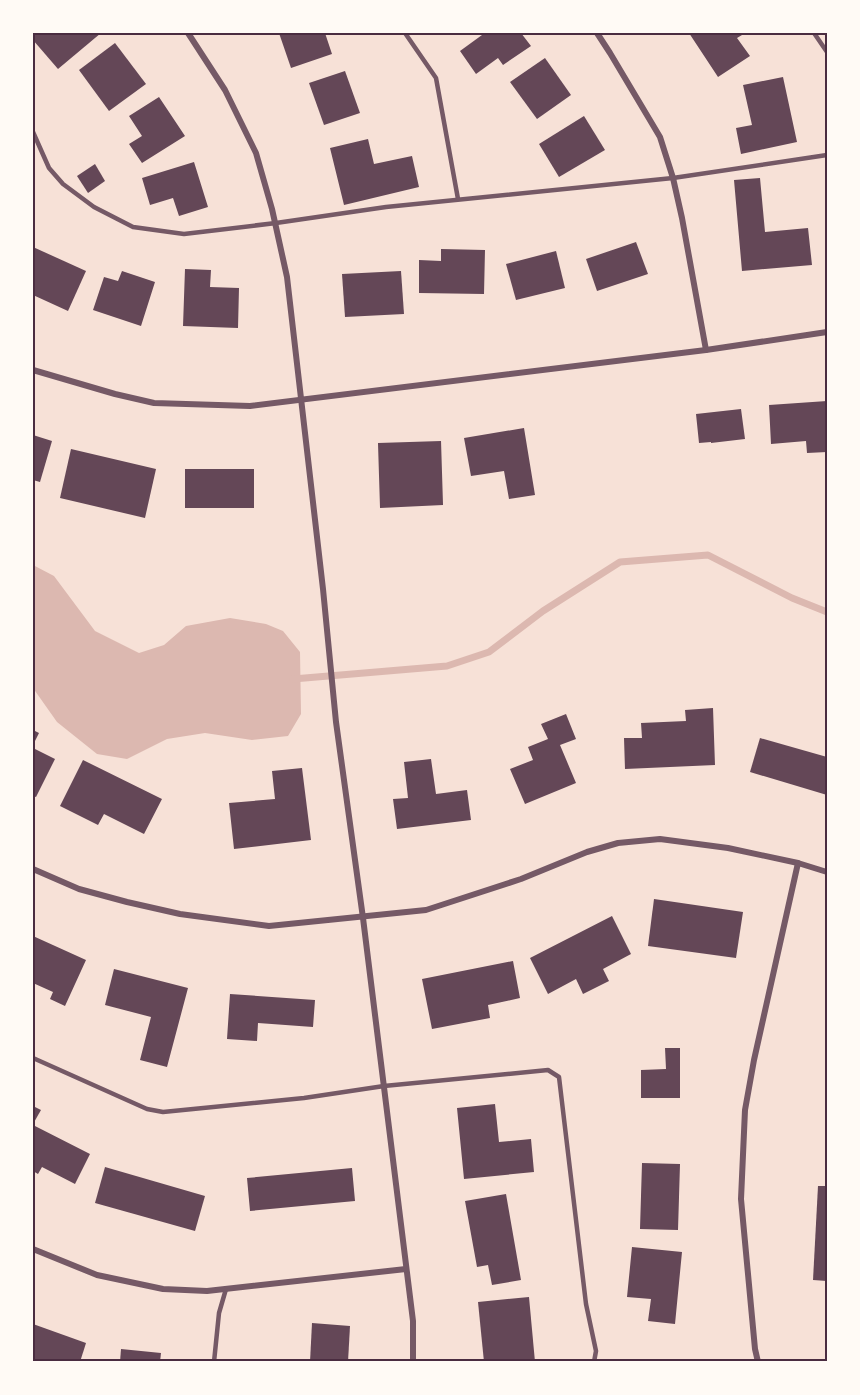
<svg xmlns="http://www.w3.org/2000/svg" width="860" height="1395" viewBox="0 0 860 1395" font-family="Ubuntu,sans-serif">
  <rect width="100%" height="100%" fill="#f7e1d7"/>
  <!-- water -->
  <polygon fill="#dcb8b0" points="33,565 54,576 95,631 139,653 164,645 186,626 230,618 266,624 283,631 300,652 301,714 288,736 252,740 205,733 167,739 127,759 97,754 57,722 33,688"/>
  <g fill="none" stroke-linecap="round" stroke-linejoin="round">
    <!-- stream -->
    <polyline stroke="#dcb8b0" stroke-width="7" points="293,679 447,666 489,652 543,611 620,562 708,555 792,598 827,612"/>
  </g>
  <!-- building -->
  <g fill="#644757">
    <polygon points="33,33 101,33 58,69 33,40"/>
    <polygon points="279,33 325,33 332,54 291,68"/>
    <polygon points="480,33 521,33 531,46 503,65 498,58 476,74 460,51 482,35"/>
    <polygon points="689,33 741,33 742,35 737,38 750,56 718,77"/>
    <polygon points="115,43 146,84 109,111 79,70"/>
    <polygon points="545,58 571,95 537,119 510,82"/>
    <polygon points="345,71 360,113 324,125 309,83"/>
    <polygon points="783,77 797,142 741,154 736,128 752,125 743,85"/>
    <polygon points="159,97 185,136 142,163 129,144 142,136 129,116"/>
    <polygon points="584,116 605,150 559,177 539,144"/>
    <polygon points="368,139 374,164 412,156 419,187 344,205 330,148"/>
    <polygon points="194,162 208,207 179,216 173,198 150,205 142,178"/>
    <polygon points="95,164 105,181 88,193 77,176"/>
    <polygon points="760,178 765,232 808,228 812,265 742,271 734,180"/>
    <polygon points="636,242 648,274 597,291 586,259"/>
    <polygon points="33,247 86,271 68,311 33,295"/>
    <polygon points="441,249 485,250 484,294 419,293 419,260 441,261"/>
    <polygon points="556,251 565,288 516,300 506,264"/>
    <polygon points="185,269 211,270 210,287 239,288 238,328 183,326"/>
    <polygon points="122,271 155,282 141,326 93,310 104,277 118,281"/>
    <polygon points="401,271 404,314 345,317 342,274"/>
    <polygon points="827,401 827,452 807,453 806,441 771,444 769,405"/>
    <polygon points="741,409 745,439 711,443 711,442 699,443 696,414"/>
    <polygon points="524,428 535,495 509,499 504,471 471,476 464,438"/>
    <polygon points="33,435 52,441 40,482 33,480"/>
    <polygon points="441,441 443,505 380,508 378,443"/>
    <polygon points="71,449 156,469 145,518 60,498"/>
    <rect x="185" y="469" width="69" height="39"/>
    <polygon points="713,708 715,765 625,769 624,738 642,738 641,723 686,721 685,710"/>
    <polygon points="566,714 576,739 560,745 576,783 525,804 510,769 533,760 528,747 548,739 541,724"/>
    <polygon points="33,730 39,733 33,745"/>
    <polygon points="760,738 827,757 827,795 750,772"/>
    <polygon points="33,748 55,759 36,797 33,796"/>
    <polygon points="431,759 436,794 467,790 471,820 397,829 393,799 408,798 404,762"/>
    <polygon points="83,760 162,799 144,834 104,814 98,825 60,806"/>
    <polygon points="302,768 311,840 234,849 229,803 275,799 272,771"/>
    <polygon points="654,899 743,912 736,958 648,946"/>
    <polygon points="612,916 631,954 603,969 609,981 583,994 576,979 548,994 530,958"/>
    <polygon points="33,936 86,960 65,1006 50,999 53,992 33,983"/>
    <polygon points="513,961 520,998 488,1005 490,1018 432,1029 422,979"/>
    <polygon points="114,969 188,988 167,1067 140,1060 151,1017 105,1005"/>
    <polygon points="230,994 315,1000 313,1027 258,1023 257,1041 227,1039"/>
    <polygon points="665,1048 680,1048 680,1098 641,1098 641,1070 666,1069"/>
    <polygon points="495,1104 499,1142 531,1139 534,1172 464,1179 457,1108"/>
    <polygon points="33,1106 41,1110 33,1124"/>
    <polygon points="33,1125 90,1154 75,1184 42,1167 38,1174 33,1171"/>
    <polygon points="642,1163 680,1164 678,1230 640,1229"/>
    <polygon points="105,1167 205,1196 195,1231 95,1203"/>
    <polygon points="352,1168 355,1201 250,1211 247,1178"/>
    <polygon points="818,1186 827,1186 827,1281 813,1280"/>
    <polygon points="506,1194 521,1280 492,1285 488,1265 477,1267 465,1201"/>
    <polygon points="632,1247 682,1252 675,1324 648,1321 651,1299 627,1297"/>
    <polygon points="529,1297 535,1362 484,1362 478,1302"/>
    <polygon points="312,1323 350,1326 348,1362 310,1362"/>
    <polygon points="33,1324 86,1343 80,1362 33,1362"/>
    <polygon points="121,1349 161,1353 160,1362 120,1362"/>
  </g>
  <g fill="none" stroke-linecap="round" stroke-linejoin="round">
    <!-- service -->
    <g stroke="#755966" stroke-width="4.5">
      <polyline points="405,33 436,78 458,199"/>
      <polyline points="814,33 827,52"/>
      <polyline points="33,132 49,168 63,184 94,207 133,227 184,234 276,223 386,207 673,178 827,155"/>
      <polyline points="33,1058 147,1109 163,1112 304,1098 384,1086 548,1070 559,1077 586,1304 596,1351 594,1362"/>
      <polyline points="214,1362 219,1313 226,1289"/>
    </g>
    <!-- minor -->
    <g stroke="#755966" stroke-width="6">
      <polyline points="188,33 225,90 256,153 272,209 287,277 323,589 336,722 363,918 413,1321 413,1362"/>
      <polyline points="597,33 610,53 660,137 673,178 682,218 706,350"/>
      <polyline points="33,370 115,394 154,403 250,406 706,350 827,332"/>
      <polyline points="33,869 79,889 127,902 180,914 269,926 426,910 521,879 587,852 618,843 660,839 728,848 798,863 827,872"/>
      <polyline points="33,1249 97,1275 163,1289 207,1291 406,1269"/>
      <polyline points="758,1362 755,1349 741,1199 745,1110 754,1060 798,863"/>
    </g>
  </g>
  <!-- border -->
  <rect width="860" height="1395" fill="none" stroke="#fffaf5" stroke-width="69"/>
  <rect x="34" y="34" width="792" height="1326" fill="none" stroke="#4a2c40" stroke-width="2"/>
</svg>
